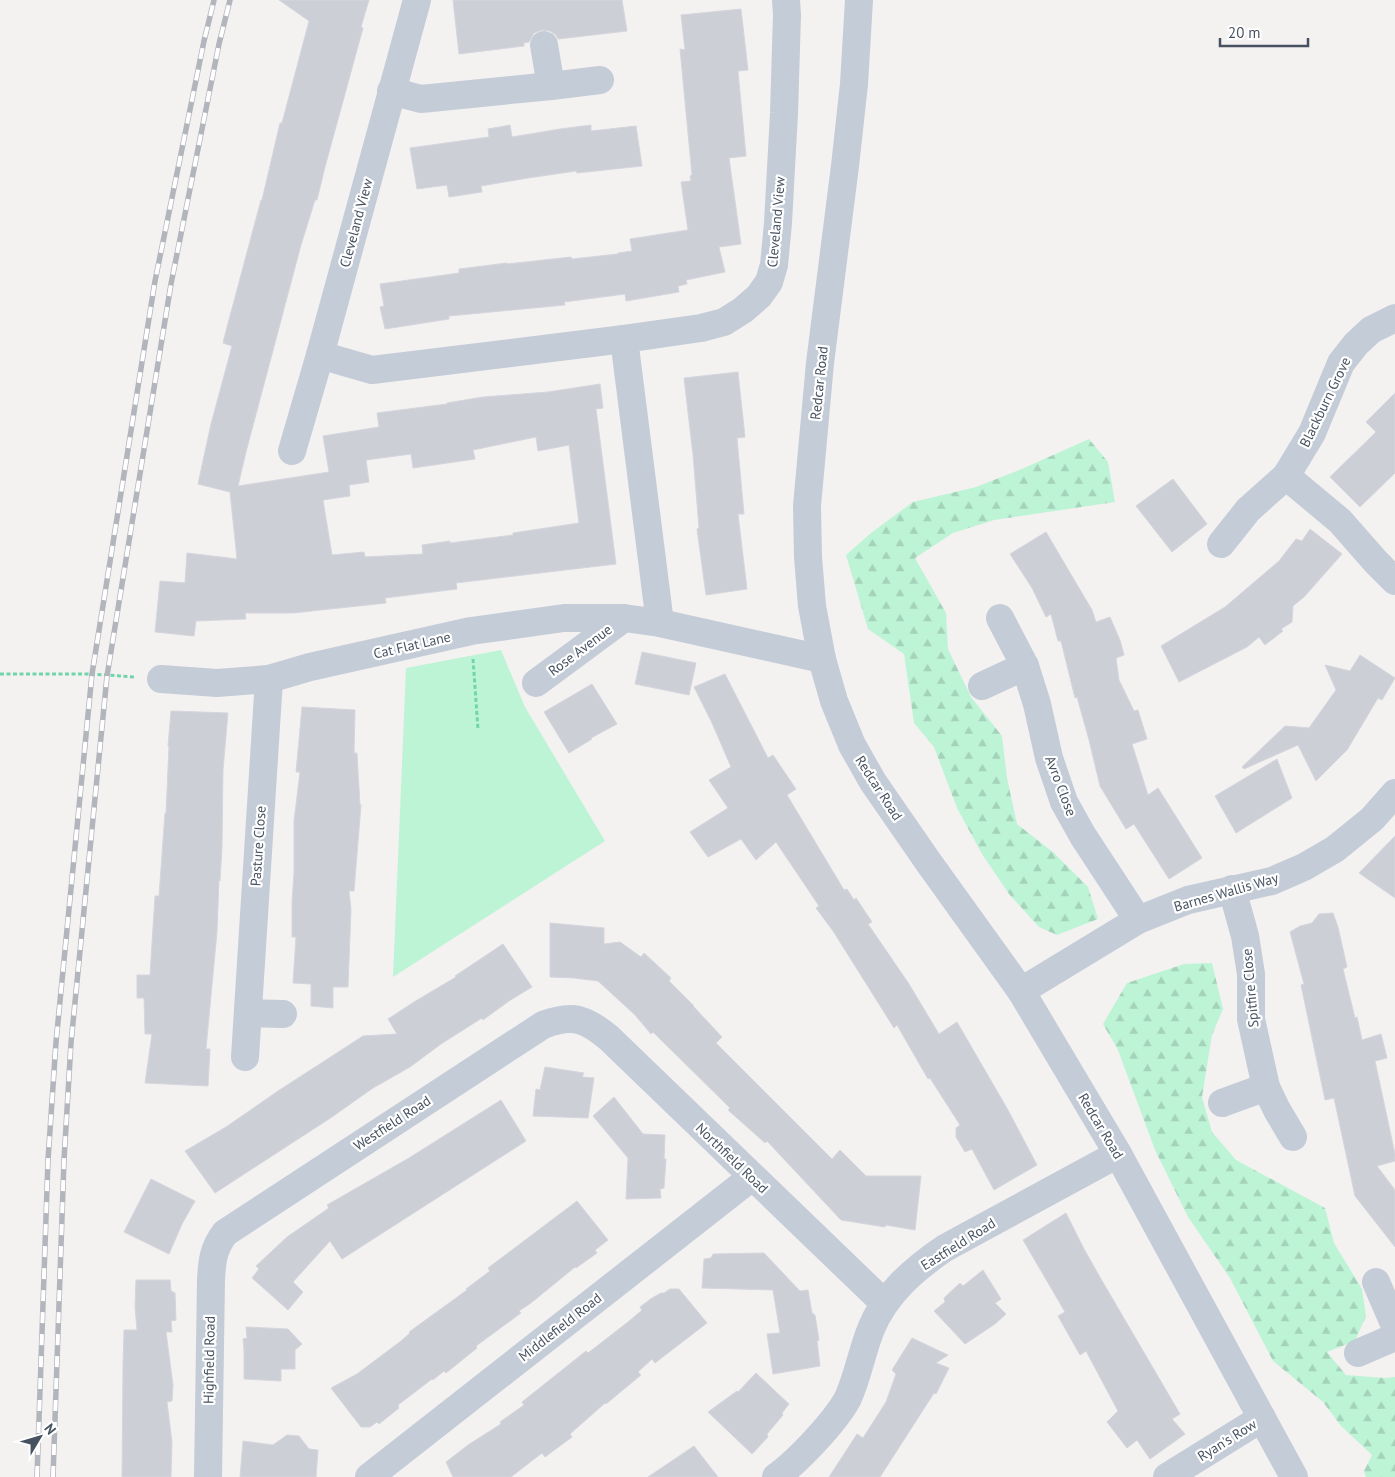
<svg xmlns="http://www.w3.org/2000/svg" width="1395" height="1477" viewBox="0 0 1395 1477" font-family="'PT Sans',sans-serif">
  <defs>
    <pattern id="forest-firs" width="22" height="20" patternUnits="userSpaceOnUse" patternTransform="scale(1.25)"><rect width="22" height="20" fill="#bdf4d6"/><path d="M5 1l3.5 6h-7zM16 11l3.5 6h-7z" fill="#a4d3ba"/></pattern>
  </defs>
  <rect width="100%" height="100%" fill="#f4f1f1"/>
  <!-- forest -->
  <g fill="url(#forest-firs)">
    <polygon points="1089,439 1108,462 1115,502 994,520 953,533 915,558 946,613 948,649 971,697 1002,736 1007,778 1017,824 1054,853 1088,887 1098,919 1057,935 1039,927 1009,894 982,854 957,808 934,747 914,723 904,654 868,629 846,555 871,533 913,502 976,487 1024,468"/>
    <polygon points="1212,963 1223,1009 1212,1035 1202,1097 1212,1132 1236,1160 1325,1208 1334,1243 1362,1289 1366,1316 1355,1341 1327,1352 1346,1375 1385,1378 1395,1377 1395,1477 1366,1477 1364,1471 1372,1455 1341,1426 1323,1402 1273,1361 1230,1278 1188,1217 1155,1150 1118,1050 1103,1024 1127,983 1184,964"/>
  </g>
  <!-- park -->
  <polygon fill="#bdf4d6" points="501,650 525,707 605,841 393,977 406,668"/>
  <!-- building -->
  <g fill="#cdcfd7" stroke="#d5d6dd" fill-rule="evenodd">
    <path d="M279,0H369L361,27L363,28L325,167L317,200H315L301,245L246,452L238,486L329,472L323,436L379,427L377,413L447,404V403L483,397L548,392L600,384L603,408L596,409L616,564L456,583L457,589L385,598L386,603L293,613H245L246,619L196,621L194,636L155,632L160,581L185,583L187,553L237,559L230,492L198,484L211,424L232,346L223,343L227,327L261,200H262L280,123H282L309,21ZM536,437L538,451L569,445L579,523L513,533V535L450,543V541L422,545L423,554L365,557L364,552L332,555L323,500L350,496L349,485L369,482L366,460L411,454L413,468L475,459L473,450Z"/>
    <polygon points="453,0 622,0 627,31 558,39 556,35 550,31 542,30 534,33 529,42 524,43 524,46 459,54"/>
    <polygon points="741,9 748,70 738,71 746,156 729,158 741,244 719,247 725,272 686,280 687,284 678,286 679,292 626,301 625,294 564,302 565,305 449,316 449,319 385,329 380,307 384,306 380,284 459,273 459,269 507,263 507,264 571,257 572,259 618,254 618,253 632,251 630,239 688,230 681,182 691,181 690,176 692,175 680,49 685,50 681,15"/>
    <polygon points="510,125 512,137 560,129 591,125 591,131 636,126 642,166 577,173 576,171 528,178 481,186 482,192 449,197 447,185 417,189 410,148 489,137 488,129"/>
    <polygon points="738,372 745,437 737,438 744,514 738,514 747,589 706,595 697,529 699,528 693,455 684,378"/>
    <polygon points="1395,393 1395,473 1360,507 1330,477 1376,432 1366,422"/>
    <polygon points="1173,479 1207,524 1172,552 1136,506"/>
    <polygon points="1310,529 1342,554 1304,597 1293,606 1292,622 1281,629 1283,631 1265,645 1259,637 1247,647 1179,682 1161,646 1225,607 1279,561 1296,539 1302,541"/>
    <polygon points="1046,532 1092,610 1096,622 1110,617 1120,640 1124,655 1116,658 1119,680 1134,711 1138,710 1147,739 1132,744 1148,795 1158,788 1202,858 1169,879 1134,824 1126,829 1100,786 1089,740 1077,697 1075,698 1061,641 1058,641 1051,614 1046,617 1032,588 1010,554"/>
    <polygon points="642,652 696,663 689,695 635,684"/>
    <polygon points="1360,655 1395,678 1382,700 1378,698 1347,750 1316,781 1298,745 1244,769 1242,767 1285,726 1309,728 1336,690 1325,665 1350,671"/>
    <polygon points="725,674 768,758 773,755 796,789 787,795 844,890 847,889 854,900 856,898 872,922 868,924 909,984 939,1034 957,1022 1008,1110 1037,1165 994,1190 972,1149 965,1152 956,1137 956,1128 960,1125 930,1078 928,1079 897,1025 894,1028 833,931 816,908 819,906 776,842 756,860 741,839 708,857 690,832 728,808 709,780 731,767 712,723 694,687"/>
    <polygon points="592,684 617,724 591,738 592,739 569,753 544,712"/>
    <polygon points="302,707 355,710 354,753 357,753 360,805 361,805 354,891 349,891 351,909 348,987 333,987 333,1008 311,1006 311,984 293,983 296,937 292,937 292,902 294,873 294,821 300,772 296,772"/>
    <polygon points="171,711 228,713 223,770 222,847 220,881 219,880 217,932 206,1049 210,1049 208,1086 145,1083 152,1034 145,1034 144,998 137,998 137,975 150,975 155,896 159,896 165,813 166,813 169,746 168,746"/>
    <polygon points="1277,759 1292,798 1236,833 1215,796"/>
    <polygon points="1395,836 1395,898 1359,873"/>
    <polygon points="1333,913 1338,927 1347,967 1343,969 1355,1018 1357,1017 1362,1040 1381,1034 1387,1058 1375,1061 1395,1154 1395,1161 1377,1166 1395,1190 1395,1247 1355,1196 1334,1098 1325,1100 1301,985 1304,984 1290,932 1300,926 1312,923 1319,914"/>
    <polygon points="550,923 604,928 604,944 620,942 641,957 644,953 671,978 669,981 694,1006 693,1006 722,1037 716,1043 832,1159 840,1150 866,1176 921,1176 915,1230 886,1225 885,1227 841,1220 767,1141 765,1143 728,1110 730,1108 653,1032 651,1034 635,1015 598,981 574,978 550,977"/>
    <polygon points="503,944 532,987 509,1001 483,1020 482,1018 441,1044 410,1067 373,1088 332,1117 215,1193 185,1151 226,1127 278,1091 363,1036 397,1034 388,1019 414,1002 456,977 455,976"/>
    <polygon points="545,1067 584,1073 582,1077 594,1078 588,1118 533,1116 536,1089 540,1090"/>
    <polygon points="614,1097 643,1134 665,1135 664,1159 666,1159 664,1188 660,1189 661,1198 626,1199 628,1158 593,1116"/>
    <polygon points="501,1100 526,1141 342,1259 330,1241 293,1282 303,1292 288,1310 252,1278 259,1269 256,1266 287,1237 329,1208 327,1205 409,1158"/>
    <polygon points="151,1179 195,1201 182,1224 169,1254 124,1232"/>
    <polygon points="577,1201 608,1240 595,1250 597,1253 576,1268 575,1267 531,1303 519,1311 521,1313 476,1346 477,1348 446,1373 444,1371 433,1380 432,1379 398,1405 399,1408 379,1424 377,1422 370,1427 361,1427 331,1388 357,1374 401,1341 410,1333 409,1332 467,1290 466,1289 490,1271 488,1268"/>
    <polygon points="1066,1213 1083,1247 1101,1279 1180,1414 1172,1419 1185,1434 1150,1459 1137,1440 1127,1448 1107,1422 1118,1411 1086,1351 1080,1355 1058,1316 1065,1312 1023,1240"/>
    <polygon points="764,1253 800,1291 808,1290 812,1313 815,1315 819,1340 817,1341 820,1366 773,1374 767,1334 780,1333 773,1290 702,1288 704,1259 711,1258 713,1254"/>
    <polygon points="983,1270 1001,1299 995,1303 1006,1314 995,1324 965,1344 934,1311 945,1302 944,1298 960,1283 963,1286"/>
    <polygon points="136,1280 170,1280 171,1291 175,1293 176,1320 171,1321 172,1332 166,1332 173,1385 172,1401 167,1402 172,1442 171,1477 122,1477 123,1365 124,1330 137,1330 135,1307"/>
    <polygon points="670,1289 679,1289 707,1323 655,1363 652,1359 638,1372 641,1375 606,1404 605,1403 570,1434 572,1437 545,1457 542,1453 511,1477 453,1477 446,1462 468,1445 501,1424 500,1422 524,1405 522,1402 586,1351 588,1353 628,1322 642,1310 640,1307 652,1298 661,1293 664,1293"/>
    <polygon points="246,1327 288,1329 302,1344 295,1350 295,1369 281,1369 281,1381 244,1379 244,1350 243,1339 247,1338"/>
    <polygon points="912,1338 948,1355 936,1363 949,1368 936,1394 934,1393 880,1477 829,1477 857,1434 863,1438 886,1402 896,1374 892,1370"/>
    <polygon points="756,1373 789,1404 782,1413 783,1415 767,1434 768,1437 752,1454 708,1412 737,1391 738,1392"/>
    <polygon points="287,1435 299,1436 309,1449 318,1450 316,1477 240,1477 243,1441 273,1445"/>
    <polygon points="694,1446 718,1477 648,1477"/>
  </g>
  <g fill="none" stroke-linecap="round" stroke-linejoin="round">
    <!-- path -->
    <g stroke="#71d5ab" stroke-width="3" stroke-dasharray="4 2.5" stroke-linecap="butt">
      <polyline points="473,659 478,729"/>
      <polyline points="0,674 92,674 134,677"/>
    </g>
    <!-- minor -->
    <g stroke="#c4ccd7" stroke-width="28">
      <polyline points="859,0 854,84 845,166 820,363 807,506 808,557 812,606 822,659 834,701 852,745 873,782 929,863 1021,991 1118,1154 1294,1477"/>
      <polyline points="544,45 551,86"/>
      <polyline points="391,91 421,99 551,86 600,80"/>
      <polyline points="624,339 660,623"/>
      <polyline points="320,355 372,370 624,339 701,328 724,322 743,310 759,296 769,282 774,265 778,223 784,113 787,15 786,0"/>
      <polyline points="292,451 320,355 417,0"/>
      <polyline points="1286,476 1340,521 1376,562 1395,581"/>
      <polyline points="1221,544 1248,510 1286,476 1312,433 1341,363 1356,344 1371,330 1395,318"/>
      <polyline points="1000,618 1025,666 1037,704 1049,758 1064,802 1083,836 1138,920"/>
      <polyline points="161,679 217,683 269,679 310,667 471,631 564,618 624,618 660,623 822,659"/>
      <polyline points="536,683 624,618"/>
      <polyline points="982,686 1025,666"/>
      <polyline points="1232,889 1245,936 1251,974 1251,1019 1266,1087 1277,1110 1293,1137"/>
      <polyline points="1021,991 1138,920 1188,900 1272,881 1304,867 1335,849 1372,819 1395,793"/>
      <polyline points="248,1013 283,1014"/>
      <polyline points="245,1057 269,679"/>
      <polyline points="1222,1103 1266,1087"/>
      <polyline points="1376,1282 1395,1326"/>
      <polyline points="1358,1353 1395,1337"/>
      <path d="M208,1477L211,1280C212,1261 213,1249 225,1233L543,1025C573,1014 585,1018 609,1038L884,1303"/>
      <polyline points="369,1477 752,1177"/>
      <path d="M776,1477C797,1462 836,1421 848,1398C858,1376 862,1351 871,1329C885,1294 914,1269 945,1248L1118,1154"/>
      <polyline points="1167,1477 1262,1418"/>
    </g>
    <defs>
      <g id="rail">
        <polyline points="37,1477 48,1160 56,1042 92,674 155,281 204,41 214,0"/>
        <polyline points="53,1477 64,1160 71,1043 107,676 171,284 219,44 230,0"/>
      </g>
    </defs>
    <!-- rail casing -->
    <use href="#rail" stroke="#b3b5bc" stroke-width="5.5"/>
    <!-- rail -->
    <use href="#rail" stroke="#fff" stroke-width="4" stroke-dasharray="11" stroke-linecap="butt"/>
  </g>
  <g text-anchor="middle" stroke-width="4.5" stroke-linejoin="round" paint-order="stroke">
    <!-- street labels -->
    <g font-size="14" fill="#475261" stroke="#fff">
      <text transform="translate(776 222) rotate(-85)" y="5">Cleveland View</text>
      <text transform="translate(356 223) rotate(-75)" y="5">Cleveland View</text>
      <text transform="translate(819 383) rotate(-84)" y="5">Redcar Road</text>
      <text transform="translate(1325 402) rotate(-64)" y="5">Blackburn Grove</text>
      <text transform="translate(412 645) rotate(-13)" y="5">Cat Flat Lane</text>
      <text transform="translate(580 650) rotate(-37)" y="5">Rose Avenue</text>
      <text transform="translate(1061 786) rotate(69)" y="5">Avro Close</text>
      <text transform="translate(879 788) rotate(57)" y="5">Redcar Road</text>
      <text transform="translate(258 846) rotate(-86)" y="5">Pasture Close</text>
      <text transform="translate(1226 892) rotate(-16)" y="5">Barnes Wallis Way</text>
      <text transform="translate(1250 988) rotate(-95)" y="5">Spitfire Close</text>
      <text transform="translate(392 1123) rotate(-33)" y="5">Westfield Road</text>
      <text transform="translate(1101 1126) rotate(59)" y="5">Redcar Road</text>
      <text transform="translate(732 1158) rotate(44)" y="5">Northfield Road</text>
      <text transform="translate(958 1244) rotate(-32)" y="5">Eastfield Road</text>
      <text transform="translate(560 1327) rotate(-38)" y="5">Middlefield Road</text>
      <text transform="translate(209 1360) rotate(-89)" y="5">Highfield Road</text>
      <text transform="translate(1227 1440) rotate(-32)" y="5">Ryan's Row</text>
    </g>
  </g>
  <!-- north arrow -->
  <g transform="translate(40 1437) rotate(52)" stroke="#ffffff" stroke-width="4" paint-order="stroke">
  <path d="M0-4L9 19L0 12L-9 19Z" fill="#475261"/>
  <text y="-8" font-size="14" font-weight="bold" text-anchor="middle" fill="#475261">N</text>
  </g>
  <!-- scale -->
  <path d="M1220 38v8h88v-8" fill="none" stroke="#475261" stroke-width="2.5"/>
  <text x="1228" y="38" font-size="15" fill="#475261" stroke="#ffffff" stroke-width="4" paint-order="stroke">20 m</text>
</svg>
